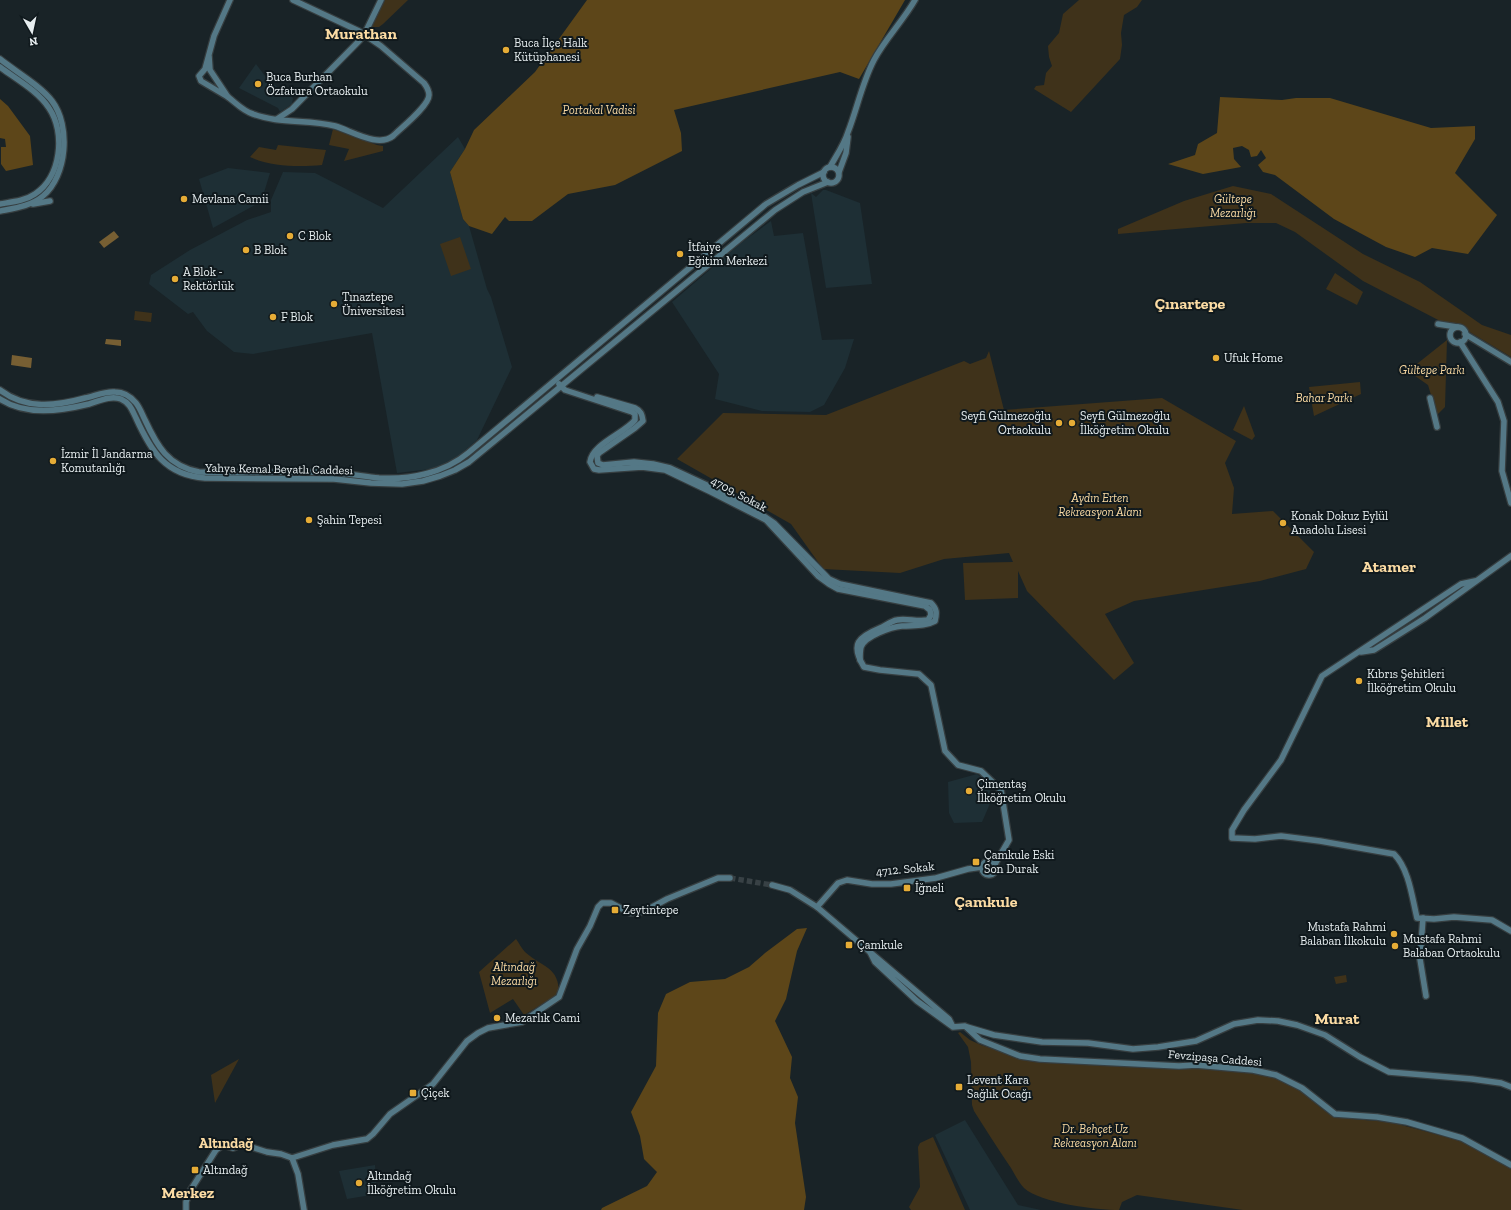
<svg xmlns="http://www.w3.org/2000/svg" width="1511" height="1210" viewBox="0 0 1511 1210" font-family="'Zilla Slab',serif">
  <rect width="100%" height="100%" fill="#192327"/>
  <!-- built -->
  <g fill="#1e2f35">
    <polygon points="256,64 268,80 293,98 292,104 280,112 278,108 239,88"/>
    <polygon points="458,137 465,149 450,172 463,219 469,226 487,289 491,297 512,367 477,440 453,461 431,469 397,473 372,333 253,354 234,352 207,331 193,312 188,314 149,284 151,275 190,250 247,220 271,212 271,200 283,172 315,173 383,208"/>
    <polygon points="228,168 270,173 262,199 255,205 213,228 199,179"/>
    <polygon points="823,190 826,190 860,203 872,284 826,288 811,193 816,197"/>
    <polygon points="771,221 774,236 803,233 822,340 854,339 845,368 824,405 810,412 762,411 715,399 719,374 672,302 741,243"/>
    <polygon points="977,774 988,783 992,799 982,822 954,823 949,813 948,782"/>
    <polygon points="965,1120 1018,1205 1041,1210 970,1210 935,1135"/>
    <polygon points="375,1165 377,1194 347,1199 339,1171"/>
  </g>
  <!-- green -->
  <g fill="#3f321a">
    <polygon points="385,0 408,0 383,24 379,27 372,27"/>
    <polygon points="1079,0 1142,0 1137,7 1124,15 1121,33 1122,45 1120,59 1071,112 1034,89 1036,86 1044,85 1046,73 1052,66 1049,57 1048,46 1059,33 1063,14"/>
    <polygon points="333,129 377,145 383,146 383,151 344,161 349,149 329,145"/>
    <path d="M278,145L326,150L322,165C300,167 271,167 250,157L259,147L276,150Z"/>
    <polygon points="1233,186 1271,194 1363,254 1420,282 1482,325 1511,335 1511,357 1458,325 1444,323 1363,281 1295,232 1276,223 1246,223 1118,234 1118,229 1184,201"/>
    <polygon points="460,237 471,269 451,276 440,244"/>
    <polygon points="1335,273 1363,292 1357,305 1326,289"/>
    <polygon points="135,311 152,313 151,322 134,320"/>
    <polygon points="1447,340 1445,407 1437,415 1428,385 1408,371"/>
    <polygon points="989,351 1004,410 1162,398 1236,441 1225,463 1234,488 1232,514 1273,511 1314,552 1306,569 1260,581 1134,601 1105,614 1134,663 1114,680 1027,591 1018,571 1018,598 965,600 963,563 1013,562 1009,553 944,559 900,573 823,569 791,524 677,459 723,413 826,415 964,361 970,364 986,358"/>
    <polygon points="1360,382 1361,394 1314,416 1309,387"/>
    <polygon points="1244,406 1255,436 1252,440 1233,430"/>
    <path d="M516,939C519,943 522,949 525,952C543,968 559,966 559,994L524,1015L513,999L490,1013L479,972Z"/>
    <polygon points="1346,975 1347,982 1336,984 1334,977"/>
    <path d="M960,1032L970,1040L981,1045L1021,1058L1119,1066L1219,1067L1272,1075L1303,1091L1321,1108L1332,1116L1352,1119L1390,1122L1458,1140L1467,1142L1511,1166V1210H1243L1137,1195L1122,1202L1119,1210C1097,1210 1040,1203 1024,1188C1019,1183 1015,1175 1011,1168C998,1149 986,1130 974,1111L972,1105L971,1062L968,1047L958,1033Z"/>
    <polygon points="239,1059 215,1103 211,1075"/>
    <polygon points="933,1137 965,1210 911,1210 909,1207 920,1187 918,1147 920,1143"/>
  </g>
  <!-- forest -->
  <g fill="#5d4619">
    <polygon points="587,0 905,0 859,79 840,72 674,110 681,133 682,151 615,185 568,194 532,221 509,221 505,217 492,234 469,226 463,219 450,172 465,149 474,130 535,72"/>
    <polygon points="1220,97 1282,100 1296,98 1330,98 1431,128 1475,126 1475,139 1455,173 1497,215 1468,254 1432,248 1415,257 1386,247 1334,219 1275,175 1263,172 1258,165 1266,158 1261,150 1257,156 1251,157 1249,150 1242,146 1233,148 1234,159 1241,167 1203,174 1168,164 1195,155 1198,144 1217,133"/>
    <polygon points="0,99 8,106 30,136 33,165 6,171 1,164 1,147 6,147 5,139 0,138"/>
    <polygon points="807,928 797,951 786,999 775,1021 792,1057 790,1078 798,1097 795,1123 806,1197 804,1210 601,1210 602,1208 647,1186 657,1172 644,1159 640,1136 631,1112 656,1066 658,1013 666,994 690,982 725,979 749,967 765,953 797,929"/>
  </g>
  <!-- water -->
  <g fill="#775f33">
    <polygon points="114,231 119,237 104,248 99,242"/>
    <polygon points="106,339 121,340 121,346 105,344"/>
    <polygon points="12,355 32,358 31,368 11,365"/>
  </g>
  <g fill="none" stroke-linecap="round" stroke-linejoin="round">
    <!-- secondary-tunnel -->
    <polyline stroke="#384145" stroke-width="5.5" stroke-dasharray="5.5 3" stroke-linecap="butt" points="730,878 772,885"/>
    <defs>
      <g id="secondary">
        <polyline points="209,56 210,70 228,97 201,81 199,76 205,69 214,36 230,0"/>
        <path d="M0,59C15,71 41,86 52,101C71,126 67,176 43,196C31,206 15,208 0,211"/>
        <path d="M0,67C16,79 38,91 49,108C66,133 61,177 35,194C25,201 12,202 0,204"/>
        <path d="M228,97C236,103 243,111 253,114C279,124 309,119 335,126C352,131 378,148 393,136C401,128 429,106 429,95C429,90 427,87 424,83L381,46L359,31L293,0"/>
        <polyline points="277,119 292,109 359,41 365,33 381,0"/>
        <path d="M830,167C836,156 844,145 848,132C857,109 862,83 874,60C885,39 903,21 915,0"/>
        <circle cx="831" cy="175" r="8"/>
        <polyline points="839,172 846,153 848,137"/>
        <polyline points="33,204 50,201"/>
        <polyline points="1438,324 1457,327"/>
        <circle cx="1458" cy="335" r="8"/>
        <polyline points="1465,334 1511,362"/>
        <polyline points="1460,342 1498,402 1504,421 1502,471 1511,503"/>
        <path d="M559,384L565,390L632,412L635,414V420C625,433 592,444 590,462L594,469L599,470L642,467L665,470L711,492L766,520L818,576L829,584L838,589L925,606L930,610L931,615L928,620C917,622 906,618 897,620C891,621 885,626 880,628C858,637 850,644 864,667L880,670L919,674L931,685L945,751L958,765L981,771L1001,790L1009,840L995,864"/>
        <path d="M0,390C26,410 56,406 85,398C95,396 105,391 115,392C124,392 131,397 136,403C140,408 142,414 145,420C157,446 168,466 199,472C240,473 281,472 321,472C340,472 360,476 379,478C410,480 444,473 468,453L766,204L798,185L824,172"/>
        <path d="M597,397L635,408C641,411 642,414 643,421L635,428L599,453L597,456L598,463L603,465L634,462L653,464L670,468L728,495L752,508L774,523L829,579L840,584L931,603C937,609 937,613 935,621C924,627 914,625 902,626C891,627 865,636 861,647C860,651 860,656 860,660"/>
        <polyline points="1430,398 1437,427"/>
        <path d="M0,399C26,416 60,411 89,404C99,401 111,395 121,399C130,403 132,410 136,418C151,451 165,475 205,478L334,479L371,483L402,484L423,481L440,476L455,470L469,462L775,210L803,192L828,182"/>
        <path d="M1475,581L1461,584L1322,676L1281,760L1244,810L1232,830V838L1255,839L1281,836L1320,841L1394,854C1409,869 1412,897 1417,918L1434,919L1454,917L1492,920L1511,931"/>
        <polyline points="1361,652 1374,650 1425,618 1511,556"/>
        <circle cx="989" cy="868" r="7"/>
        <polyline points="772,885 790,890 817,907 870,952"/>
        <polyline points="817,907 838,883 847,880 872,884 891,884 936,878 968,869 982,867"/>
        <polyline points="1423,918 1420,959 1426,996"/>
        <polyline points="953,1027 949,1019 870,952 875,962 917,1001 953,1027 965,1026 980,1040 1020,1056 1040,1059 1179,1066 1196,1065 1253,1070 1276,1075 1302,1088 1335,1114 1377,1117 1407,1122 1462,1138 1511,1165"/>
        <polyline points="967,1027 994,1035 1042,1042 1088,1043 1133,1049 1158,1047 1196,1041 1234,1024 1258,1020 1278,1021 1297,1025 1325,1035 1360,1057 1389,1072 1472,1079 1501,1083 1511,1087"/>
        <polyline points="292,1158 333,1145 367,1139 373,1134 390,1114 433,1084 467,1041 478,1033 488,1028 522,1022 559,997 577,949 590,926 598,907 602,903 611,903 630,913 643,912 667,899 718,878 730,878"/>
        <polyline points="292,1158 298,1174 304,1210"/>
        <polyline points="186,1210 186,1202 190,1191 216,1150 223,1145 233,1148 242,1144 267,1152 281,1154 292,1158"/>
      </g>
    </defs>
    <!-- secondary casing -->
    <use href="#secondary" stroke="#363e40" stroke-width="8"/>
    <!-- secondary -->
    <use href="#secondary" stroke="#547886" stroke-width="5.5"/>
  </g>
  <!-- markers -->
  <g fill="#e6ac36" stroke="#10191d" stroke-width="1.5">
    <circle cx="506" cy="50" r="4"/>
    <circle cx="258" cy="84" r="4"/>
    <circle cx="184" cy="199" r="4"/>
    <circle cx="290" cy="236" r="4"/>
    <circle cx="246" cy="250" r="4"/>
    <circle cx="680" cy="254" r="4"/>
    <circle cx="175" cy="279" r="4"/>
    <circle cx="334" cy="304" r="4"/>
    <circle cx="273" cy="317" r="4"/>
    <circle cx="1216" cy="358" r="4"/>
    <circle cx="1059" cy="423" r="4"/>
    <circle cx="1072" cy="423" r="4"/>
    <circle cx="53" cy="461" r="4"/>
    <circle cx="309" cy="520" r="4"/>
    <circle cx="1283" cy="523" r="4"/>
    <circle cx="1359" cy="681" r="4"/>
    <circle cx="969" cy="791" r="4"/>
    <rect x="972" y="858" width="8" height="8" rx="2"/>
    <rect x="903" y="884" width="8" height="8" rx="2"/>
    <rect x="611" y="906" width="8" height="8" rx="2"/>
    <circle cx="1394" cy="934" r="4"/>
    <rect x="845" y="941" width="8" height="8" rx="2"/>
    <circle cx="1395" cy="946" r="4"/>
    <circle cx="497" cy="1018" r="4"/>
    <rect x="955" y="1083" width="8" height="8" rx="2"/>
    <rect x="409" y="1089" width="8" height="8" rx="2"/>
    <rect x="191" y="1166" width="8" height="8" rx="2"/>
    <circle cx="359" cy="1183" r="4"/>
  </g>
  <g text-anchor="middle" stroke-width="4" stroke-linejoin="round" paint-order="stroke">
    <!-- poi labels -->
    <g font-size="12" fill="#e7eef0" stroke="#10191d" text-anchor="start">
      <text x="514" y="47">Buca İlçe Halk<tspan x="514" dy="14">Kütüphanesi</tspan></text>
      <text x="266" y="81">Buca Burhan<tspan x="266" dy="14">Özfatura Ortaokulu</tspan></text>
      <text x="192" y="203">Mevlana Camii</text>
      <text x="298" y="240">C Blok</text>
      <text x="688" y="251">İtfaiye<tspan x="688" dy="14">Eğitim Merkezi</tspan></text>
      <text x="254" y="254">B Blok</text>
      <text x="183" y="276">A Blok -<tspan x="183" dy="14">Rektörlük</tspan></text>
      <text x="342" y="301">Tınaztepe<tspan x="342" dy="14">Üniversitesi</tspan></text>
      <text x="281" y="321">F Blok</text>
      <text x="1224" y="362">Ufuk Home</text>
      <text x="1051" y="420" text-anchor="end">Seyfi Gülmezoğlu<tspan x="1051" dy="14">Ortaokulu</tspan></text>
      <text x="1080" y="420">Seyfi Gülmezoğlu<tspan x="1080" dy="14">İlköğretim Okulu</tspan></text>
      <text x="61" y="458">İzmir İl Jandarma<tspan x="61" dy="14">Komutanlığı</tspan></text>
      <text x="1291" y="520">Konak Dokuz Eylül<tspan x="1291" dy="14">Anadolu Lisesi</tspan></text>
      <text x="317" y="524">Şahin Tepesi</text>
      <text x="1367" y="678">Kıbrıs Şehitleri<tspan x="1367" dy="14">İlköğretim Okulu</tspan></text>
      <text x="977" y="788">Çimentaş<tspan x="977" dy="14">İlköğretim Okulu</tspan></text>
      <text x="984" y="859">Çamkule Eski<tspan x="984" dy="14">Son Durak</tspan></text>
      <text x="915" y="892">İğneli</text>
      <text x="623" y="914">Zeytintepe</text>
      <text x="1386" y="931" text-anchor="end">Mustafa Rahmi<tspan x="1386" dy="14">Balaban İlkokulu</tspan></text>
      <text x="1403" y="943">Mustafa Rahmi<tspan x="1403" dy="14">Balaban Ortaokulu</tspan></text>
      <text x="857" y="949">Çamkule</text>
      <text x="505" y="1022">Mezarlık Cami</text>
      <text x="967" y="1084">Levent Kara<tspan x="967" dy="14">Sağlık Ocağı</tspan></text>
      <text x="421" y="1097">Çiçek</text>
      <text x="203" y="1174">Altındağ</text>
      <text x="367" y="1180">Altındağ<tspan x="367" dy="14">İlköğretim Okulu</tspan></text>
    </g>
    <!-- park labels -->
    <g font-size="12" font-style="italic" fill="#fadaa3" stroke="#10191d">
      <text x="599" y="114">Portakal Vadisi</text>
      <text x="1233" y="203">Gültepe<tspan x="1233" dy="14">Mezarlığı</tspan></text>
      <text x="1432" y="374">Gültepe Parkı</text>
      <text x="1324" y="402">Bahar Parkı</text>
      <text x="1100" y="502">Aydın Erten<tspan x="1100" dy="14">Rekreasyon Alanı</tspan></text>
      <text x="514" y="971">Altındağ<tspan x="514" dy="14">Mezarlığı</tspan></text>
      <text x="1095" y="1133">Dr. Behçet Uz<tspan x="1095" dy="14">Rekreasyon Alanı</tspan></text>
    </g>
    <!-- street labels -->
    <g font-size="12" fill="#e7eef0" stroke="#10191d">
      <text transform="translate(279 469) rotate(1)" y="4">Yahya Kemal Beyatlı Caddesi</text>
      <text transform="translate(739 494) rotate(28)" y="4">4709. Sokak</text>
      <text transform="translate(905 869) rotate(-6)" y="4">4712. Sokak</text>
      <text transform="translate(1215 1058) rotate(5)" y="4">Fevzipaşa Caddesi</text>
    </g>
    <!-- quarter labels -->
    <g font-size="14" font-weight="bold" fill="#fbdba3" stroke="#10191d">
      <text x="226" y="1148">Altındağ</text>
    </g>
    <!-- district labels -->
    <g font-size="16" font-weight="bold" fill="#fbdba3" stroke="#10191d">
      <text x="361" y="39">Murathan</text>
      <text x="1190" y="309">Çınartepe</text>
      <text x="1389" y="572">Atamer</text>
      <text x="1447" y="727">Millet</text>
      <text x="986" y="907">Çamkule</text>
      <text x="1337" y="1024">Murat</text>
      <text x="188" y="1198">Merkez</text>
    </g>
  </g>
  <!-- north arrow -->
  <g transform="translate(32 32) rotate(171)" stroke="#10191d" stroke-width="3" paint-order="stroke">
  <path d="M0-3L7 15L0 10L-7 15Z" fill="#e7eef0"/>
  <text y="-6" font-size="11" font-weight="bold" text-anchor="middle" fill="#e7eef0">N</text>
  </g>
</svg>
